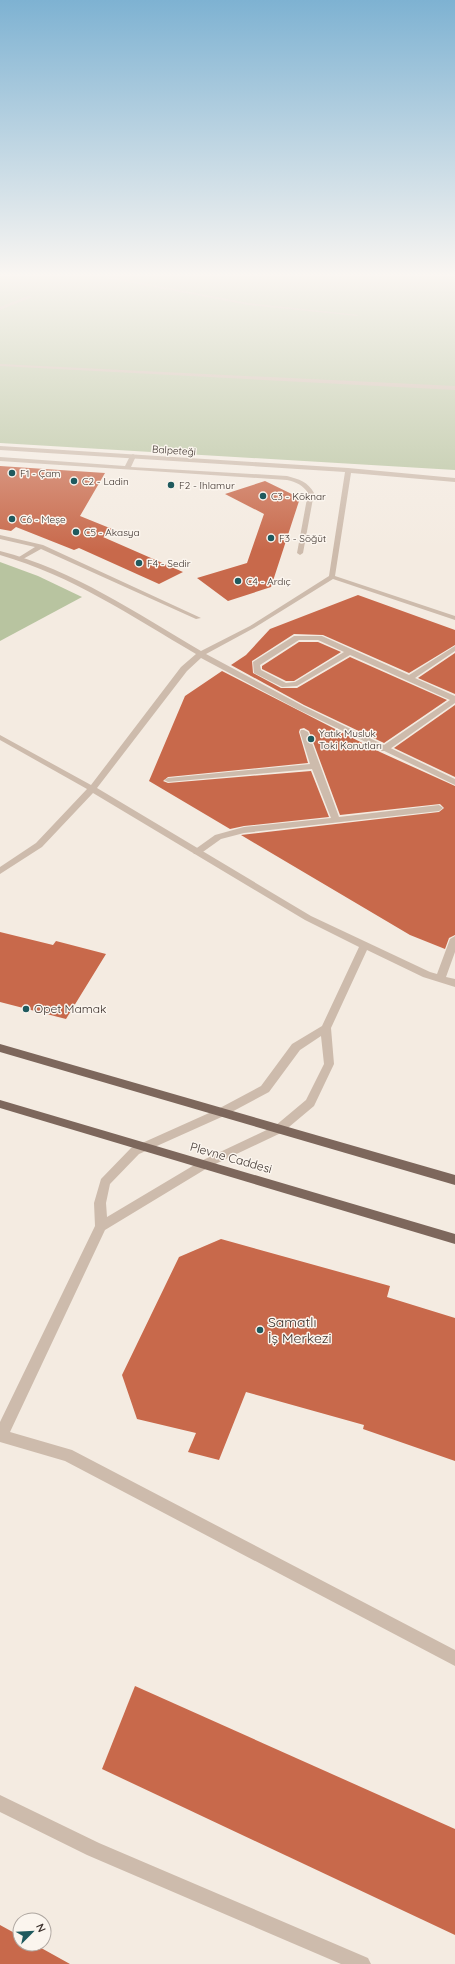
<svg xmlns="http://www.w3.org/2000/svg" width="455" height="1964" viewBox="0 0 455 1964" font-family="Quicksand,sans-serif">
  <rect width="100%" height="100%" fill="#f4ebe1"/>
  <!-- green -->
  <g fill="#b8c4a0">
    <polygon points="0,275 455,275 455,470 0,443"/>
    <polygon points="0,562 38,576 82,597 0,641"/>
  </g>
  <!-- building -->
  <g fill="#c8694b">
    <polygon points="0,466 105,473 80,516 117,531 103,537 183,572 159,584 79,548 74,550 16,527 11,531 0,529"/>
    <polygon points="265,481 300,498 271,587 228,601 197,578 247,563 264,514 225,494"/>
    <polygon points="358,595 455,630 455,645 409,673 323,635 294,634 252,661 253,673 281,688 297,688 350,657 447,700 384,743 304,705 231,665 246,655 270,629"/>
    <polygon points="299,642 318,642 341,652 294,681 286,681 262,669 262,666"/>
    <polygon points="455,653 455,694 418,678"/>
    <polygon points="222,671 380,752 455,786 455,935 449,938 445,949 410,935 241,835 439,812 444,808 440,804 340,815 309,731 304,728 300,729 299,732 308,763 168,777 163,781 168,783 311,771 329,817 244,826 230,829 149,781 185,696"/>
    <polygon points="455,705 455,777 394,748"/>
    <polygon points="0,932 53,945 56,941 106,954 66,1019 0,1002"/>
    <polygon points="221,1239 390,1286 387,1297 455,1318 455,1461 363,1429 364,1425 246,1392 219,1460 188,1452 196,1433 137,1419 122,1375 179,1257"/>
    <polygon points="135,1686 455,1829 455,1935 102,1769"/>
    <polygon points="0,1925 20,1936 20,1944 34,1944 70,1964 0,1964"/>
  </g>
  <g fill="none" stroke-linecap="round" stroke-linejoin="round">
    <!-- lane -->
    <g fill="#cdbbac" fill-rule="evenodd">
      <polygon points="92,275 100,275 248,303 359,315 357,316 248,305"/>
      <polygon points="28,296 32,297 0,310 0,307"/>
      <polygon points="0,364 455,386 455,390 0,366"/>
      <path d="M133,454L136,456L131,467L287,476C299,479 308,482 314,493L303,553L300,555L297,553L308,493C303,485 296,482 287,480L0,461V457L125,466L130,456Z"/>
      <polygon points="0,535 43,545 201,618 196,619 41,549 23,559 19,559 19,557 35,547 0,539"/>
      <path d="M294,636H322L409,675L455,646V651L415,678L455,696V703L387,751H381V747L450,700L350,655L297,686L282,687L254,673L253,662ZM299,640H318L344,652L295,682L286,683L261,670L260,665Z"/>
      <polygon points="301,730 304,730 308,732 339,817 439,805 443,808 439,811 244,833 221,839 200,854 194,854 193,852 194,850 215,835 244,827 331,818 312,769 168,782 164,780 168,778 310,764 300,732"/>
      <polygon points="0,1795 99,1843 368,1958 371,1964 341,1964 87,1855 0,1812"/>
    </g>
    <!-- street -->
    <path fill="#cdbbac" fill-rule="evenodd" d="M0,446L348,468L455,478V482L351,473L335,576L455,616V620L333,579L254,628L206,654L303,706L455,779V785L297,709L201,658L187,671L97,788L311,916L430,972L437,974L450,939L455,936V952L446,977L455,979V987L423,977L367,950L331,1028L334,1064L314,1106L283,1132L209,1167L105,1230L10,1432L72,1450L455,1650V1666L65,1461L0,1442V1422L95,1226L94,1203L101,1179L131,1148L218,1109L261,1086L292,1044L322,1026L359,947L305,920L93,793L42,847L0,874V867L36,843L87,789L0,740V735L91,785L181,667L196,654C131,616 73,576 0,555V551C74,570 136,613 201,651L250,626L329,576L345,472L0,450ZM321,1036L324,1064L306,1100L275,1126L201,1161L107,1217L106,1203L110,1184L139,1154L226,1115L269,1092L300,1050Z"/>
    <!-- primary -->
    <g fill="#7d675c" fill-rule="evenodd">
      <polygon points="0,1044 455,1175 455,1185 0,1052"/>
      <polygon points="0,1100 455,1234 455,1244 0,1108"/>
    </g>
  </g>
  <!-- sky -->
  <linearGradient id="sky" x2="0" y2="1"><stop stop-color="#7eb2d2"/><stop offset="0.5" stop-color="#faf6f2"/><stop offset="1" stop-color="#faf6f2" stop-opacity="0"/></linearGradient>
  <rect width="455" height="550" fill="url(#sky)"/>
  <!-- markers -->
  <g fill="#1f5a5e" stroke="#fbf5ee" stroke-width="1.5">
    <circle cx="12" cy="473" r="4"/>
    <circle cx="74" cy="481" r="4"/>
    <circle cx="171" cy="485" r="4"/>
    <circle cx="263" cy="496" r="4"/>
    <circle cx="12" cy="519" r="4"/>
    <circle cx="76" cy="532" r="4"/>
    <circle cx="271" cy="538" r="4"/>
    <circle cx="139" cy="563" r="4"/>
    <circle cx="238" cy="581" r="4"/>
    <circle cx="311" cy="739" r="4"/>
    <circle cx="26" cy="1009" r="4"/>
    <circle cx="260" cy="1330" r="4"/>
  </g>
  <g text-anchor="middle" stroke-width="3" stroke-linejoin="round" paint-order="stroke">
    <!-- far-street labels -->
    <g font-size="10" fill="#3b302b" stroke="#fbf5ee">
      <text transform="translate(174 450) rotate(4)" y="4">Balpeteği</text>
    </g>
    <!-- far-poi labels -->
    <g font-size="10" fill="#3b302b" stroke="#fbf5ee" text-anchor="start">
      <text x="20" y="477">F1 - Çam</text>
      <text x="82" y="485">C2 - Ladin</text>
      <text x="179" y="489">F2 - Ihlamur</text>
      <text x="271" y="500">C3 - Köknar</text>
      <text x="20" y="523">C6 - Meşe</text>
      <text x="84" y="536">C5 - Akasya</text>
      <text x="279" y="542">F3 - Söğüt</text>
      <text x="147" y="567">F4 - Sedir</text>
      <text x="246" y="585">C4 - Ardıç</text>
      <text x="319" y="737">Yatık Musluk<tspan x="319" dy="12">Toki Konutları</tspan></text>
    </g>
    <!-- poi labels -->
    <g font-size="12" fill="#3b302b" stroke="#fbf5ee" text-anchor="start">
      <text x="34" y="1013">Opet Mamak</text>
    </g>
    <!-- street labels -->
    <g font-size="12" fill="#3b302b" stroke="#fbf5ee">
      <text transform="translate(231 1158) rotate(16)" y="4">Plevne Caddesi</text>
    </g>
    <!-- near-poi labels -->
    <g font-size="14" fill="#3b302b" stroke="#fbf5ee" text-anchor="start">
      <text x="268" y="1327">Samatlı<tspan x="268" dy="16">İş Merkezi</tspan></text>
    </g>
  </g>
  <!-- north arrow -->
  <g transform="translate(32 1932) rotate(66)"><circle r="19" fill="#fbf5ee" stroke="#aea6a0"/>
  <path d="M0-3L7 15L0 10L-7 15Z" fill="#1f5a5e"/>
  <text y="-6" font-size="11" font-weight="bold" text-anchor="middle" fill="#3b302b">N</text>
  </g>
</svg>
